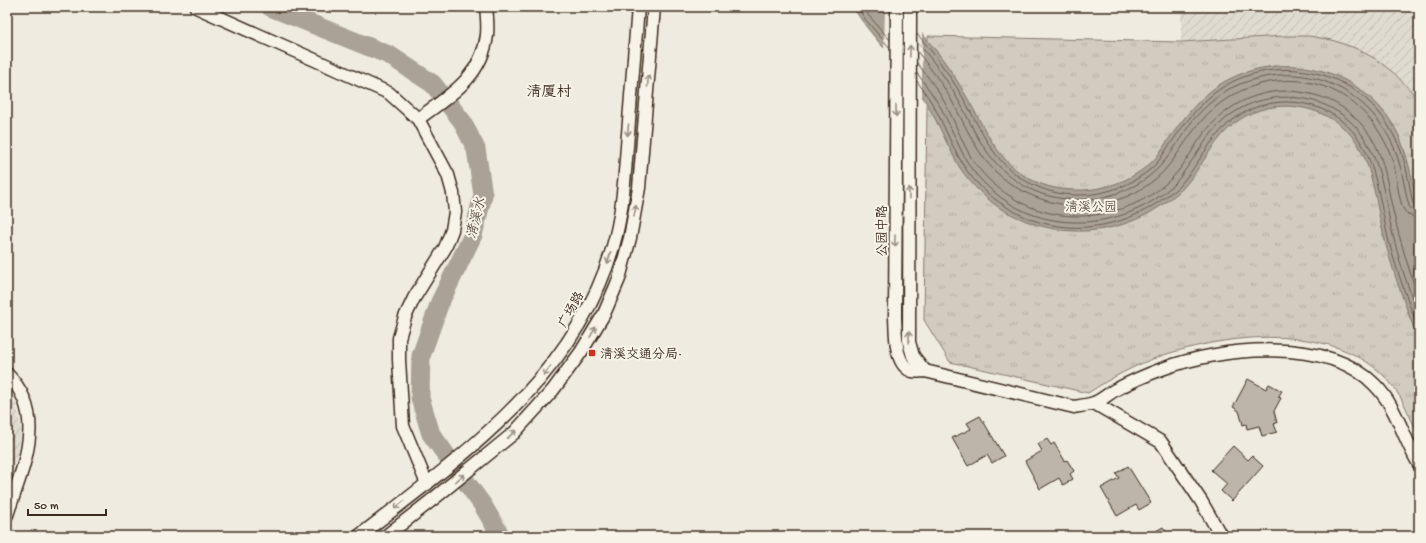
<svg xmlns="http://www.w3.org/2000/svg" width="1426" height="543" viewBox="0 0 1426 543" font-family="'Gochi Hand','LXGW WenKai TC',sans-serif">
  <defs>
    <pattern id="industrial-furrows" width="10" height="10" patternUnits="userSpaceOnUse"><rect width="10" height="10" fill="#e0dbd0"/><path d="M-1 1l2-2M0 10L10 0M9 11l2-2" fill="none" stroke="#c1bcb2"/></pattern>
    <pattern id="grass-tufts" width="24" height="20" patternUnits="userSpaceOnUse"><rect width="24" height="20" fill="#d1cbc0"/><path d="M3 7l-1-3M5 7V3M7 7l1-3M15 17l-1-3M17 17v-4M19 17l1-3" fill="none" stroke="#b4aea5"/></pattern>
  </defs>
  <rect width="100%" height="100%" fill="#efebe0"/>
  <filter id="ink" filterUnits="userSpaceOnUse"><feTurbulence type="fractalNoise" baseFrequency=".025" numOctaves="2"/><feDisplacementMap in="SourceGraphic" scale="8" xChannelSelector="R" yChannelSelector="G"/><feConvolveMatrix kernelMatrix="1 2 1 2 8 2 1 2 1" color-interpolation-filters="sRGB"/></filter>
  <g filter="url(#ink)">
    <!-- industrial -->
    <g fill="url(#industrial-furrows)">
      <polygon points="1181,7 1419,7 1419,103 1411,91 1395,74 1376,59 1355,48 1309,36 1285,36 1181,42"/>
      <polygon points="7,388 14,400 19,415 21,431 19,448 7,486"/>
    </g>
    <!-- grass -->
    <path fill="url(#grass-tufts)" stroke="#867a6f" d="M928,36L1181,42L1285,36H1309L1332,40L1355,48L1376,59L1395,74L1411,91L1419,103V437C1409,415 1401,392 1383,375C1328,322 1227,334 1161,356C1135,365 1111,378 1088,393L950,362L924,320Z"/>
    <!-- water -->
    <path fill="#aaa296" stroke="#7e7266" d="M853,7H899C916,27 934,46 949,68C954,76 960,85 965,94C987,131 1000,172 1047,186C1084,196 1124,188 1153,161C1159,155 1163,147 1168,140C1184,118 1199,97 1222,83C1253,65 1289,61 1323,71C1356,81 1386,106 1400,138C1406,153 1410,169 1413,184C1415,193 1418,202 1419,210C1421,224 1419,240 1419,254C1419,283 1419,312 1419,342C1407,310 1395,278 1386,245C1377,214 1374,166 1355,140C1325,101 1266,94 1229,128C1211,145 1200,169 1184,187C1180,192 1175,195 1170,199C1127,234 1067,241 1017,217C1011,214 1006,212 1001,209C985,198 971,184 960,168C955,160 951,150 946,141C937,122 928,104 916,87C896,59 870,36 853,7Z"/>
    <!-- pier -->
    <polygon fill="#efebe0" points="885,7 901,7 922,31 922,99 897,65 884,50"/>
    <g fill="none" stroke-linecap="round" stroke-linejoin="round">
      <!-- shore -->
      <g stroke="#675a4e" stroke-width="1">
        <polyline points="858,7 865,19 890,48"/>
        <polyline points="863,7 869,16 890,40"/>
        <path d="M917,34C934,53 949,74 962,96C985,136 995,171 1043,189C1081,203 1129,192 1157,163C1162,157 1166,149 1171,143C1186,122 1201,101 1223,87C1268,59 1331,65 1369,102C1380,112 1388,124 1394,136C1406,156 1408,181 1413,203L1416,206L1419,207"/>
        <path d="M917,42C932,59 946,78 957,98C967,114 973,132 984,147C997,168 1018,186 1042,194C1081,207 1133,197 1161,165C1173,152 1182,135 1193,120C1202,109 1213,100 1224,92C1233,86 1245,82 1256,79C1310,64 1364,90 1390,139C1401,159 1403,183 1409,206L1413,211L1419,212"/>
        <path d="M917,51C930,68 943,84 953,103C966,126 976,153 996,172C1043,216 1118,218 1164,171C1177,157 1186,139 1198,125C1224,92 1265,75 1307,82C1348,89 1381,122 1393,162C1397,175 1398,200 1404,210C1407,215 1413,217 1419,218"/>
        <path d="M917,63C928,77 939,91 947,107C956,124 962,143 972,159C981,173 995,187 1010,196C1059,229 1130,220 1172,178C1185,165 1194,146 1205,132C1234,96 1275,83 1318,96C1343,103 1366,124 1377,148C1386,168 1388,190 1393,211C1400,241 1409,270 1419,299"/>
        <path d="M917,73C925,84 934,96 941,108C950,125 957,143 966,160C975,176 991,191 1006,201C1057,236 1134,226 1176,182C1181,177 1184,171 1188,166C1199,151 1209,134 1223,121C1264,84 1332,91 1363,136C1384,167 1385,208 1395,243C1401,268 1410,292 1419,316"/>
        <path d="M917,81C924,91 932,102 938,114C950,138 960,168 981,187C995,201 1014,213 1033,220C1079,236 1131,225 1168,195C1172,192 1177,189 1180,185C1198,166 1208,141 1228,124C1266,90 1328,96 1358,138C1377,164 1381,211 1389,242C1397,272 1408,301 1419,330"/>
      </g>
      <!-- river -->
      <polyline stroke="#aaa296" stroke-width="19" points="270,7 389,55 433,84 462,121 476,149 483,195 473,235 440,302 421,356 420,398 431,434 482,504 501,536"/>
    </g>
    <!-- building -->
    <g fill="#bdb5aa" stroke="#3b2a1e">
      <polygon points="1248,379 1266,389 1269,384 1282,391 1278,397 1281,398 1274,411 1277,423 1274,424 1277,432 1262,436 1259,426 1247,429 1246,424 1243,425 1239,411 1233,407"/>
      <polygon points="980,416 1004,456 992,463 987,455 968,466 952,438 971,429 967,423"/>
      <polygon points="1047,439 1051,445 1054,443 1065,461 1067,460 1074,471 1070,474 1073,479 1063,485 1059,478 1040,489 1025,461 1042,451 1038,444"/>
      <polygon points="1233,446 1248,460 1252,456 1263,466 1232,501 1221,491 1227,484 1211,470"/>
      <polygon points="1128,466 1151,503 1139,510 1136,505 1117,516 1101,488 1119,478 1116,473"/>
      <polygon points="1163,527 1169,536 1147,536"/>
    </g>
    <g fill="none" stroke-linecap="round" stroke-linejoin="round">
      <defs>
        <g id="minor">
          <polyline points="196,7 389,93 418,119 448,175 453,193 455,212 452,230 445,248 414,298 405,317 399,338 399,360 403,426 427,484"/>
          <path d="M897,7L895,317C896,333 894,365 912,371C916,372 921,371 925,371L1074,407C1080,406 1088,405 1094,403C1102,400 1108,394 1115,390C1130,382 1146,375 1162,369C1220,347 1328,336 1375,385C1397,407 1403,438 1419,464"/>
          <polyline points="910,7 909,342 913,356 925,371"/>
          <path d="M418,119C449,96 482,77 487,35C488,26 487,16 486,7"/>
          <path d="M7,374C49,416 22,468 7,515"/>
          <polyline points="1094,403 1161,442 1201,501 1221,536"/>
          <path d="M359,536C464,455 583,372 616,235C624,202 625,168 628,134C631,92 635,49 638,7"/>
          <polyline points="386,536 437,496 514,433 553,390 581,352 604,314 619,279 630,238 639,188 654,7"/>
        </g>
      </defs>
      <!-- minor casing -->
      <use href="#minor" stroke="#3b2a1e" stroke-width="15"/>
      <!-- minor -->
      <use href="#minor" stroke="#f7f3e8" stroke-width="12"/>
    </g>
    <!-- one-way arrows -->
    <defs><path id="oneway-shaft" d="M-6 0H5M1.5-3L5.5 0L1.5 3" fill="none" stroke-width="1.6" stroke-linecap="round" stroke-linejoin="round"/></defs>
    <g stroke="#998e83">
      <use href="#oneway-shaft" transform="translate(910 51) rotate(-89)"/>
      <use href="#oneway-shaft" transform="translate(648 81) rotate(-85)"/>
      <use href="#oneway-shaft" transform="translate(896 111) rotate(90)"/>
      <use href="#oneway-shaft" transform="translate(628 130) rotate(95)"/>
      <use href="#oneway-shaft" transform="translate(909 193) rotate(-90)"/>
      <use href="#oneway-shaft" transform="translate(635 211) rotate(-80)"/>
      <use href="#oneway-shaft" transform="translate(895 241) rotate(90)"/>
      <use href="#oneway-shaft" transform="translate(609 258) rotate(107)"/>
      <use href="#oneway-shaft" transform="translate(593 332) rotate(-60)"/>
      <use href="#oneway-shaft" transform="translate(909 337) rotate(-92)"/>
      <use href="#oneway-shaft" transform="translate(547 371) rotate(126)"/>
      <use href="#oneway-shaft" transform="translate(512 434) rotate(-43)"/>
      <use href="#oneway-shaft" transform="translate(460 478) rotate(-39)"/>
      <use href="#oneway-shaft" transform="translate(399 505) rotate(142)"/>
    </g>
  </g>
  <!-- markers -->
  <rect fill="#c8321e" stroke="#f7f3e8" stroke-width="1.5" x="588" y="349" width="8" height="8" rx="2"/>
  <g text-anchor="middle" stroke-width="4" stroke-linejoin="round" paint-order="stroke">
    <!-- park labels -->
    <g font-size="13" fill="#605246" stroke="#f7f3e8">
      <text x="1091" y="211">清溪公园</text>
    </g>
    <!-- street labels -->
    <g font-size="13" fill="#3b2a1e" stroke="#f7f3e8">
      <text transform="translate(881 231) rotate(-90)" y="5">公园中路</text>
      <text transform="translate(570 309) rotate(-61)" y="5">广场路</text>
    </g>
    <!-- poi labels -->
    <g font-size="13" fill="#3b2a1e" stroke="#f7f3e8" text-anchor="start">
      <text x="600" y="358">清溪交通分局·</text>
    </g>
    <!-- water labels -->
    <g font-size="14" font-style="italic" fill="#625448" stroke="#f7f3e8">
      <text transform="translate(475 218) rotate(-76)" y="5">清溪水</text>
    </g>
    <!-- quarter labels -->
    <g font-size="15" fill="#3b2a1e" stroke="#f7f3e8">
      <text x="549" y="96">清厦村</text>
    </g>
  </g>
  <!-- margin -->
  <rect width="1426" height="543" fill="none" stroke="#f7f3e8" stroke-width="24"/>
  <rect x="12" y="12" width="1402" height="519" fill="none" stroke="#3b2a1e" stroke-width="1.5" filter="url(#ink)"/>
  <!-- scale -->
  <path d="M28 509v6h78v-6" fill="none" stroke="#3b2a1e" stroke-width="2"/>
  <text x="34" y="509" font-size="12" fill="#3b2a1e" stroke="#f7f3e8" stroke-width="3" paint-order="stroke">50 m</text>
</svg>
